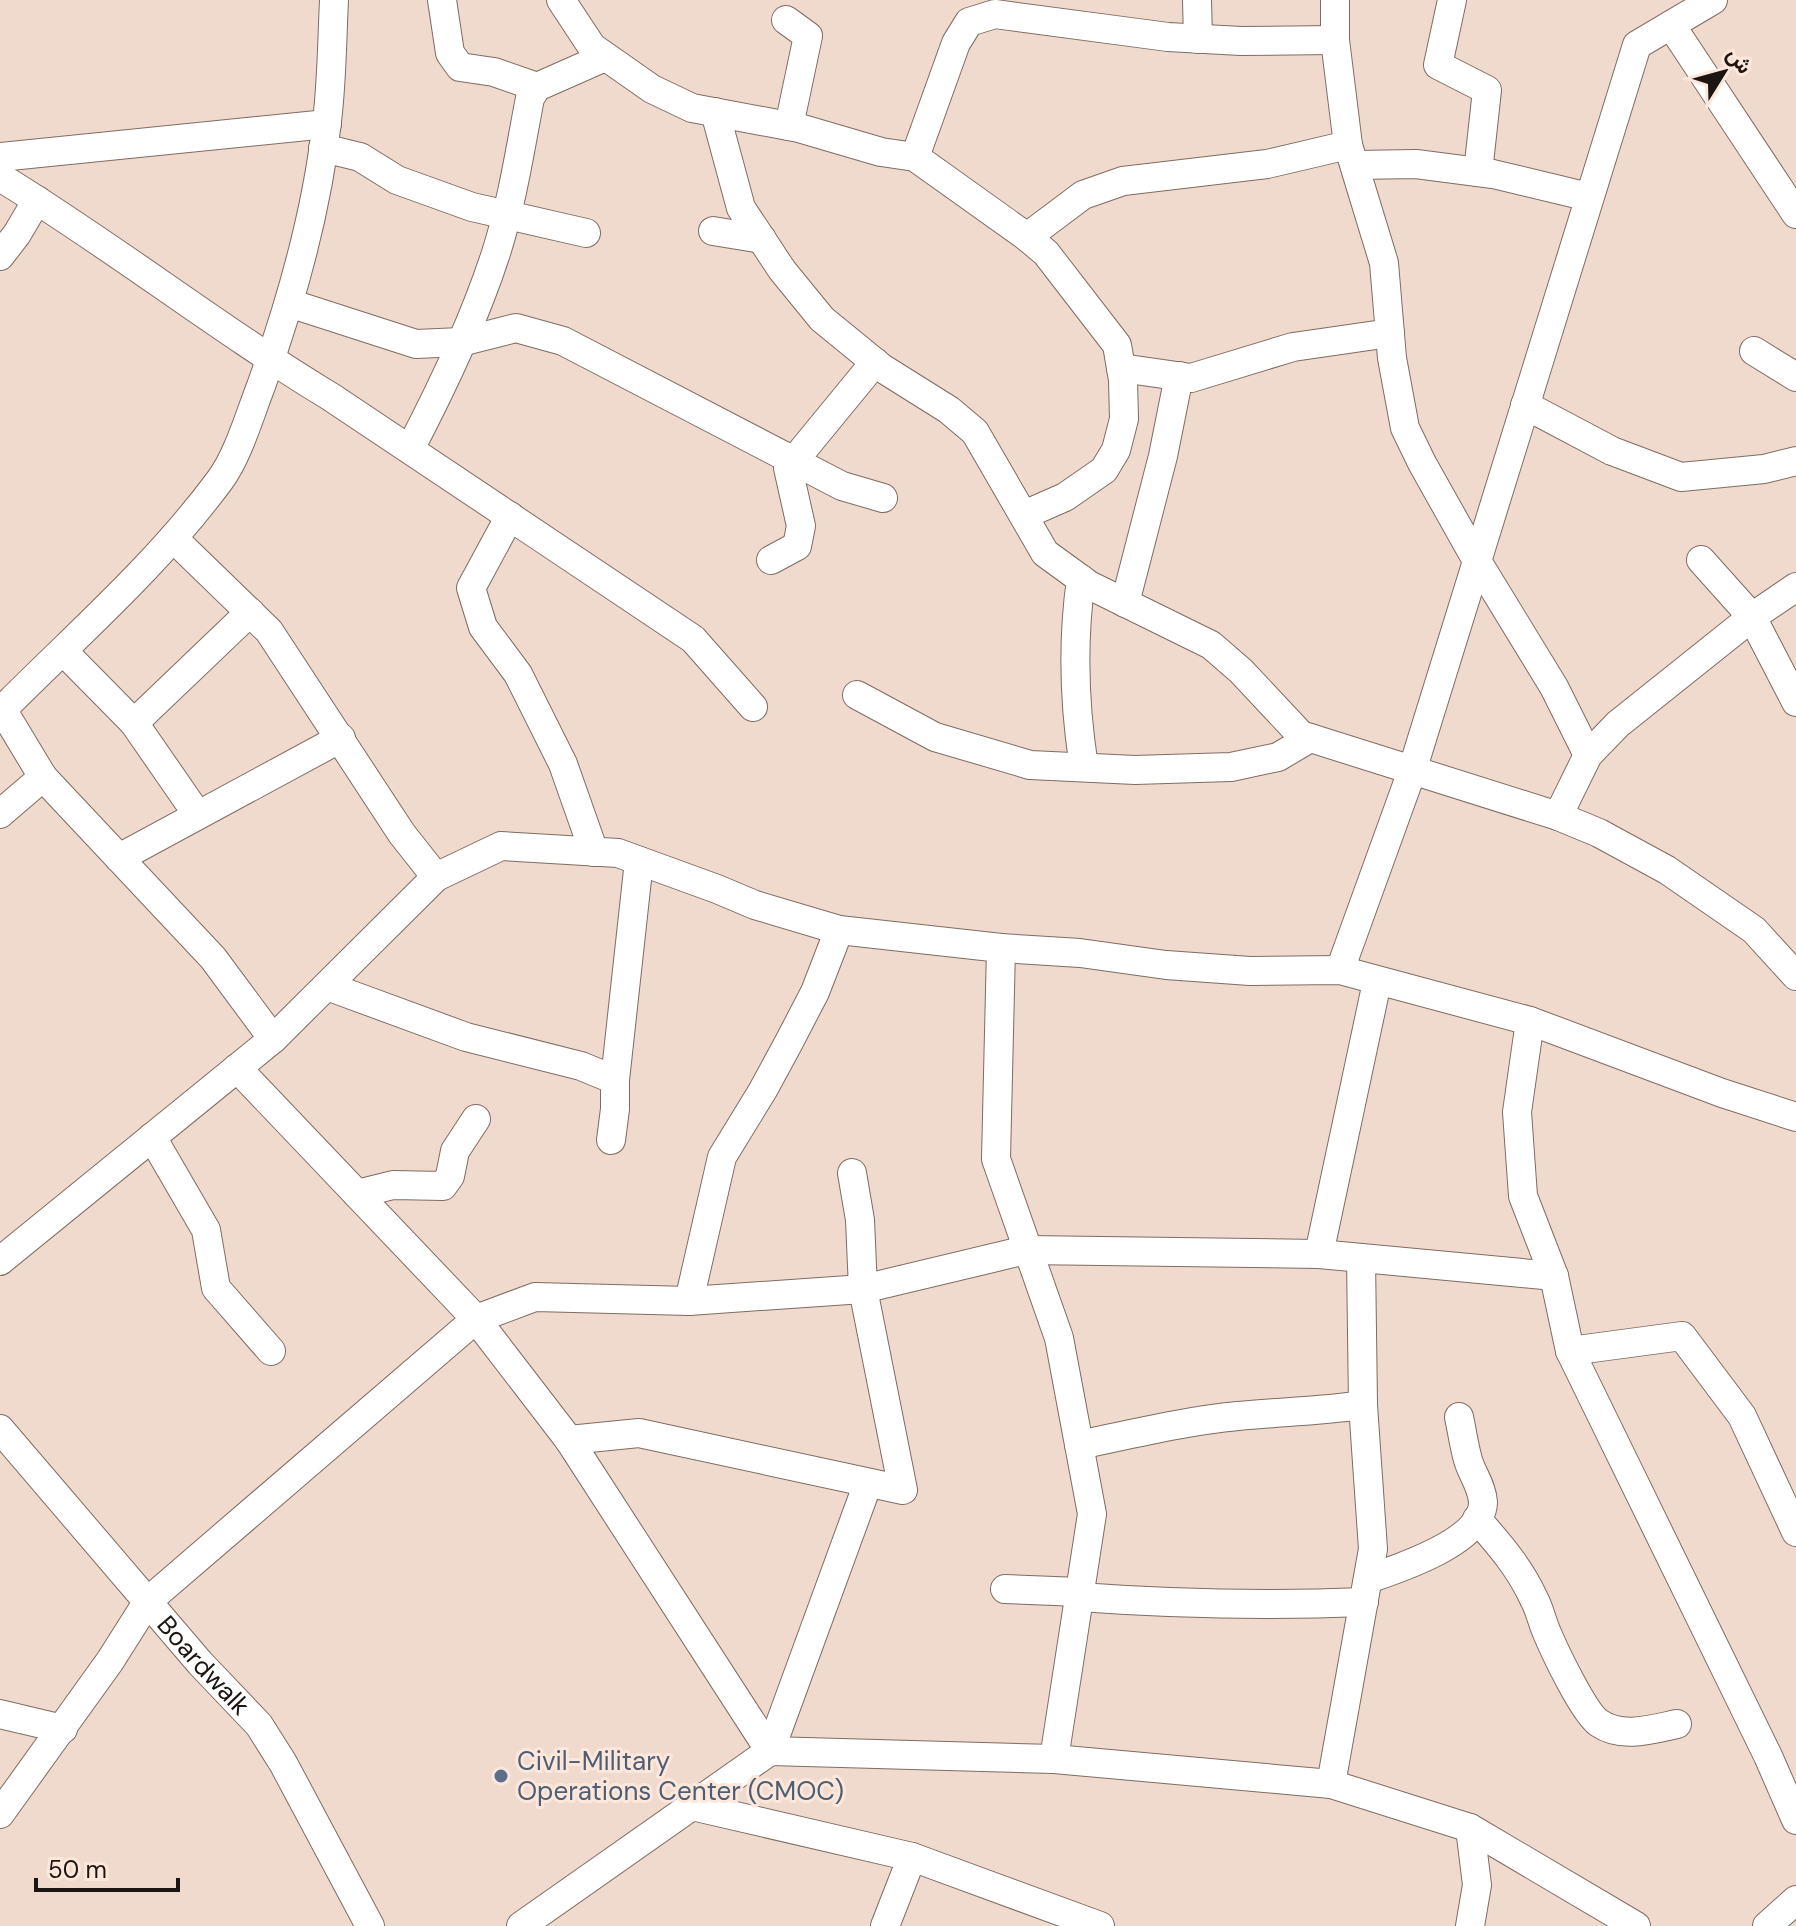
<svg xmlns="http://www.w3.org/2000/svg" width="1796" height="1926" viewBox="0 0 1796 1926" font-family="'DM Sans',Vazirmatn,sans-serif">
  <rect width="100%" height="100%" fill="#f0dace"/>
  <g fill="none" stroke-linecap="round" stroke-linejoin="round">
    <defs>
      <g id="minor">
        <polyline points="442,0 450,53 460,67 494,72 537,87"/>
        <polyline points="561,0 592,47 652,89 692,108 799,128 881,152 915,157 1027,237 1046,253 1117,345 1123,380 1124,419 1116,450 1104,470 1065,497 1024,515"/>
        <polyline points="1197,0 1198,39"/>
        <polyline points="1335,0 1335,40 1348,145 1384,263 1392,358 1405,428 1422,463 1477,561 1554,687 1588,755"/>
        <polyline points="1452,0 1438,65 1487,90 1478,172"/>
        <polyline points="786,20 808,36 789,126"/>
        <polyline points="1671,25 1796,214"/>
        <polyline points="715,112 741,208 782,270 822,319 882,368 949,410 975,432 1045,553 1089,585 1211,645 1241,671 1301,735 1558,816 1599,833 1667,870 1754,930 1796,976"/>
        <polyline points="323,148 360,157 397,180 472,207 586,233"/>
        <polyline points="0,157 327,124"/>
        <polyline points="915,157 956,43 969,22 995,14 1168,37 1241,41 1335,40"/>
        <polyline points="1355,165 1416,164 1493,174 1589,197"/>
        <path d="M0,177C113,246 217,328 331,397L693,639L753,707"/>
        <polyline points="713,231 762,239"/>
        <polyline points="1027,237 1083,195 1123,181 1267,164 1348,145"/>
        <polyline points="0,256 17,234 37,200"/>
        <polyline points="289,303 416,344 461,342 516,328 563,341 842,486 883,498"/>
        <polyline points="1754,351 1796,377"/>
        <polyline points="1121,368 1191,378 1293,347 1390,333"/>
        <polyline points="1525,405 1612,451 1681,477 1764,469 1796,461"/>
        <path d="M410,449C443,386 474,321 496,253C512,203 520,150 530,98L537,87L605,57"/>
        <polyline points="510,516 471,588 483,627 518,674 563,764 594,852"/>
        <polyline points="173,538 269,631 402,834 436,877"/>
        <polyline points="771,560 797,546 801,526 788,468 875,362"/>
        <polyline points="1701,560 1752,617 1796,702"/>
        <path d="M1081,579C1072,643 1074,704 1084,767"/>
        <polyline points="1125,603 1163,456 1179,376"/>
        <polyline points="63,651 134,723 197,814"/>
        <polyline points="857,695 935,737 1030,765 1135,770 1231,767 1278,757 1310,738"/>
        <polyline points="134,723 250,612"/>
        <polyline points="0,814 43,777"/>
        <polyline points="1558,816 1588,755 1618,724 1752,617 1796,587"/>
        <polyline points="119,858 341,738"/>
        <polyline points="1001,948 996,1159 1059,1338 1092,1514 1054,1759"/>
        <polyline points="1340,970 1412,771 1637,45 1713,0"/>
        <polyline points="327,986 466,1037 581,1066 615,1080"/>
        <polyline points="1530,1021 1517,1112 1523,1196 1554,1276 1570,1351 1768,1756 1796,1820"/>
        <path d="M273,1039L213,958L43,777L5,714L7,705C80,632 158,564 220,480C238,456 250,414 261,386C292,300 317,212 327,121C332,81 332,40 334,0"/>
        <polyline points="237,1068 476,1319 569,1440 770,1751"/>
        <polyline points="152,1137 206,1230 216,1288 271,1351"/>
        <polyline points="611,1140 615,1109 615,1080 639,861"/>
        <polyline points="357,1194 393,1185 443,1186 450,1176 455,1151 476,1119"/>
        <polyline points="1319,1254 1377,982"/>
        <polyline points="0,1261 273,1039 436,877 501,846 618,853 717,889 755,905 839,930 1001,948 1080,953 1166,965 1250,971 1340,970 1530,1021 1722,1093 1796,1117"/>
        <polyline points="689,1301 722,1157 763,1090 789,1042 815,992 839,930"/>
        <polyline points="1570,1351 1682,1336 1742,1416 1796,1532"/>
        <path id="s1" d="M0,1429L200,1663L259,1725L283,1763L370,1926"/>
        <polyline points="569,1440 639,1433 903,1490 863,1289 860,1220 852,1173"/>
        <path d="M1079,1445C1132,1434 1185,1421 1238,1416C1280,1412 1321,1411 1363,1405"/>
        <path d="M1477,1519C1499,1544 1520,1568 1534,1599C1540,1610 1542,1622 1547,1633C1555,1652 1584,1713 1599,1723C1622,1739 1653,1729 1677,1724"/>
        <path d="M1368,1579C1398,1569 1483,1541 1483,1502C1482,1486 1472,1474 1468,1460C1464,1446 1462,1431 1459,1417"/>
        <polyline points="1005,1589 1080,1592"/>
        <path d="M1079,1597C1175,1604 1268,1606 1364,1602"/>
        <polyline points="0,1714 63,1729"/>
        <polyline points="770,1751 868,1483"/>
        <polyline points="1331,1784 1373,1549 1363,1405 1361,1258"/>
        <polyline points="692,1806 912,1857 1100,1926"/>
        <polyline points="0,1814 110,1661 148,1601 476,1319 535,1297 689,1301 863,1289 1026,1250 1319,1254 1554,1276"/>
        <polyline points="1470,1828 1477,1885 1470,1926"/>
        <polyline points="521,1926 770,1751 1054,1759 1331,1784 1470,1828 1636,1926"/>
        <polyline points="885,1926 912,1857"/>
        <polyline points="1767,1926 1796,1900"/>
      </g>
    </defs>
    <!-- minor casing -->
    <use href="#minor" stroke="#7f6c62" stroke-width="30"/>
    <!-- minor -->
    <use href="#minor" stroke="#fff" stroke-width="28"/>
  </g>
  <!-- markers -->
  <circle fill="#5c6f8a" stroke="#fde7db" stroke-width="3" cx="501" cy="1776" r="8"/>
  <g text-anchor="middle" stroke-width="6" stroke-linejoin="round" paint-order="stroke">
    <!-- street labels -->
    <g font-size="26" fill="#1c1511" stroke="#fde7db">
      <text dy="9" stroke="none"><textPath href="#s1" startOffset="312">Boardwalk</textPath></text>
    </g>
    <!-- service labels -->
    <g font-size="26" fill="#4e5e75" stroke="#fde7db" text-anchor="start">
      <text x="517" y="1770">Civil-Military<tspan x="517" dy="30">Operations Center (CMOC)</tspan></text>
    </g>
  </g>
  <!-- north arrow -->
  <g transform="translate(1724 72) rotate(53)" stroke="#fde7db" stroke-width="6" paint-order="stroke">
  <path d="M0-6L14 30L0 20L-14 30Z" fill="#1c1511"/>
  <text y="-12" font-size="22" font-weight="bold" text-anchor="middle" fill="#1c1511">ش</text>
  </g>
  <!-- scale -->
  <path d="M36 1878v12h142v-12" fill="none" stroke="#1c1511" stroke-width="4"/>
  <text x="48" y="1878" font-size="24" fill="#1c1511" stroke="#fde7db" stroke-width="6" paint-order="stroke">50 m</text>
</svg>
